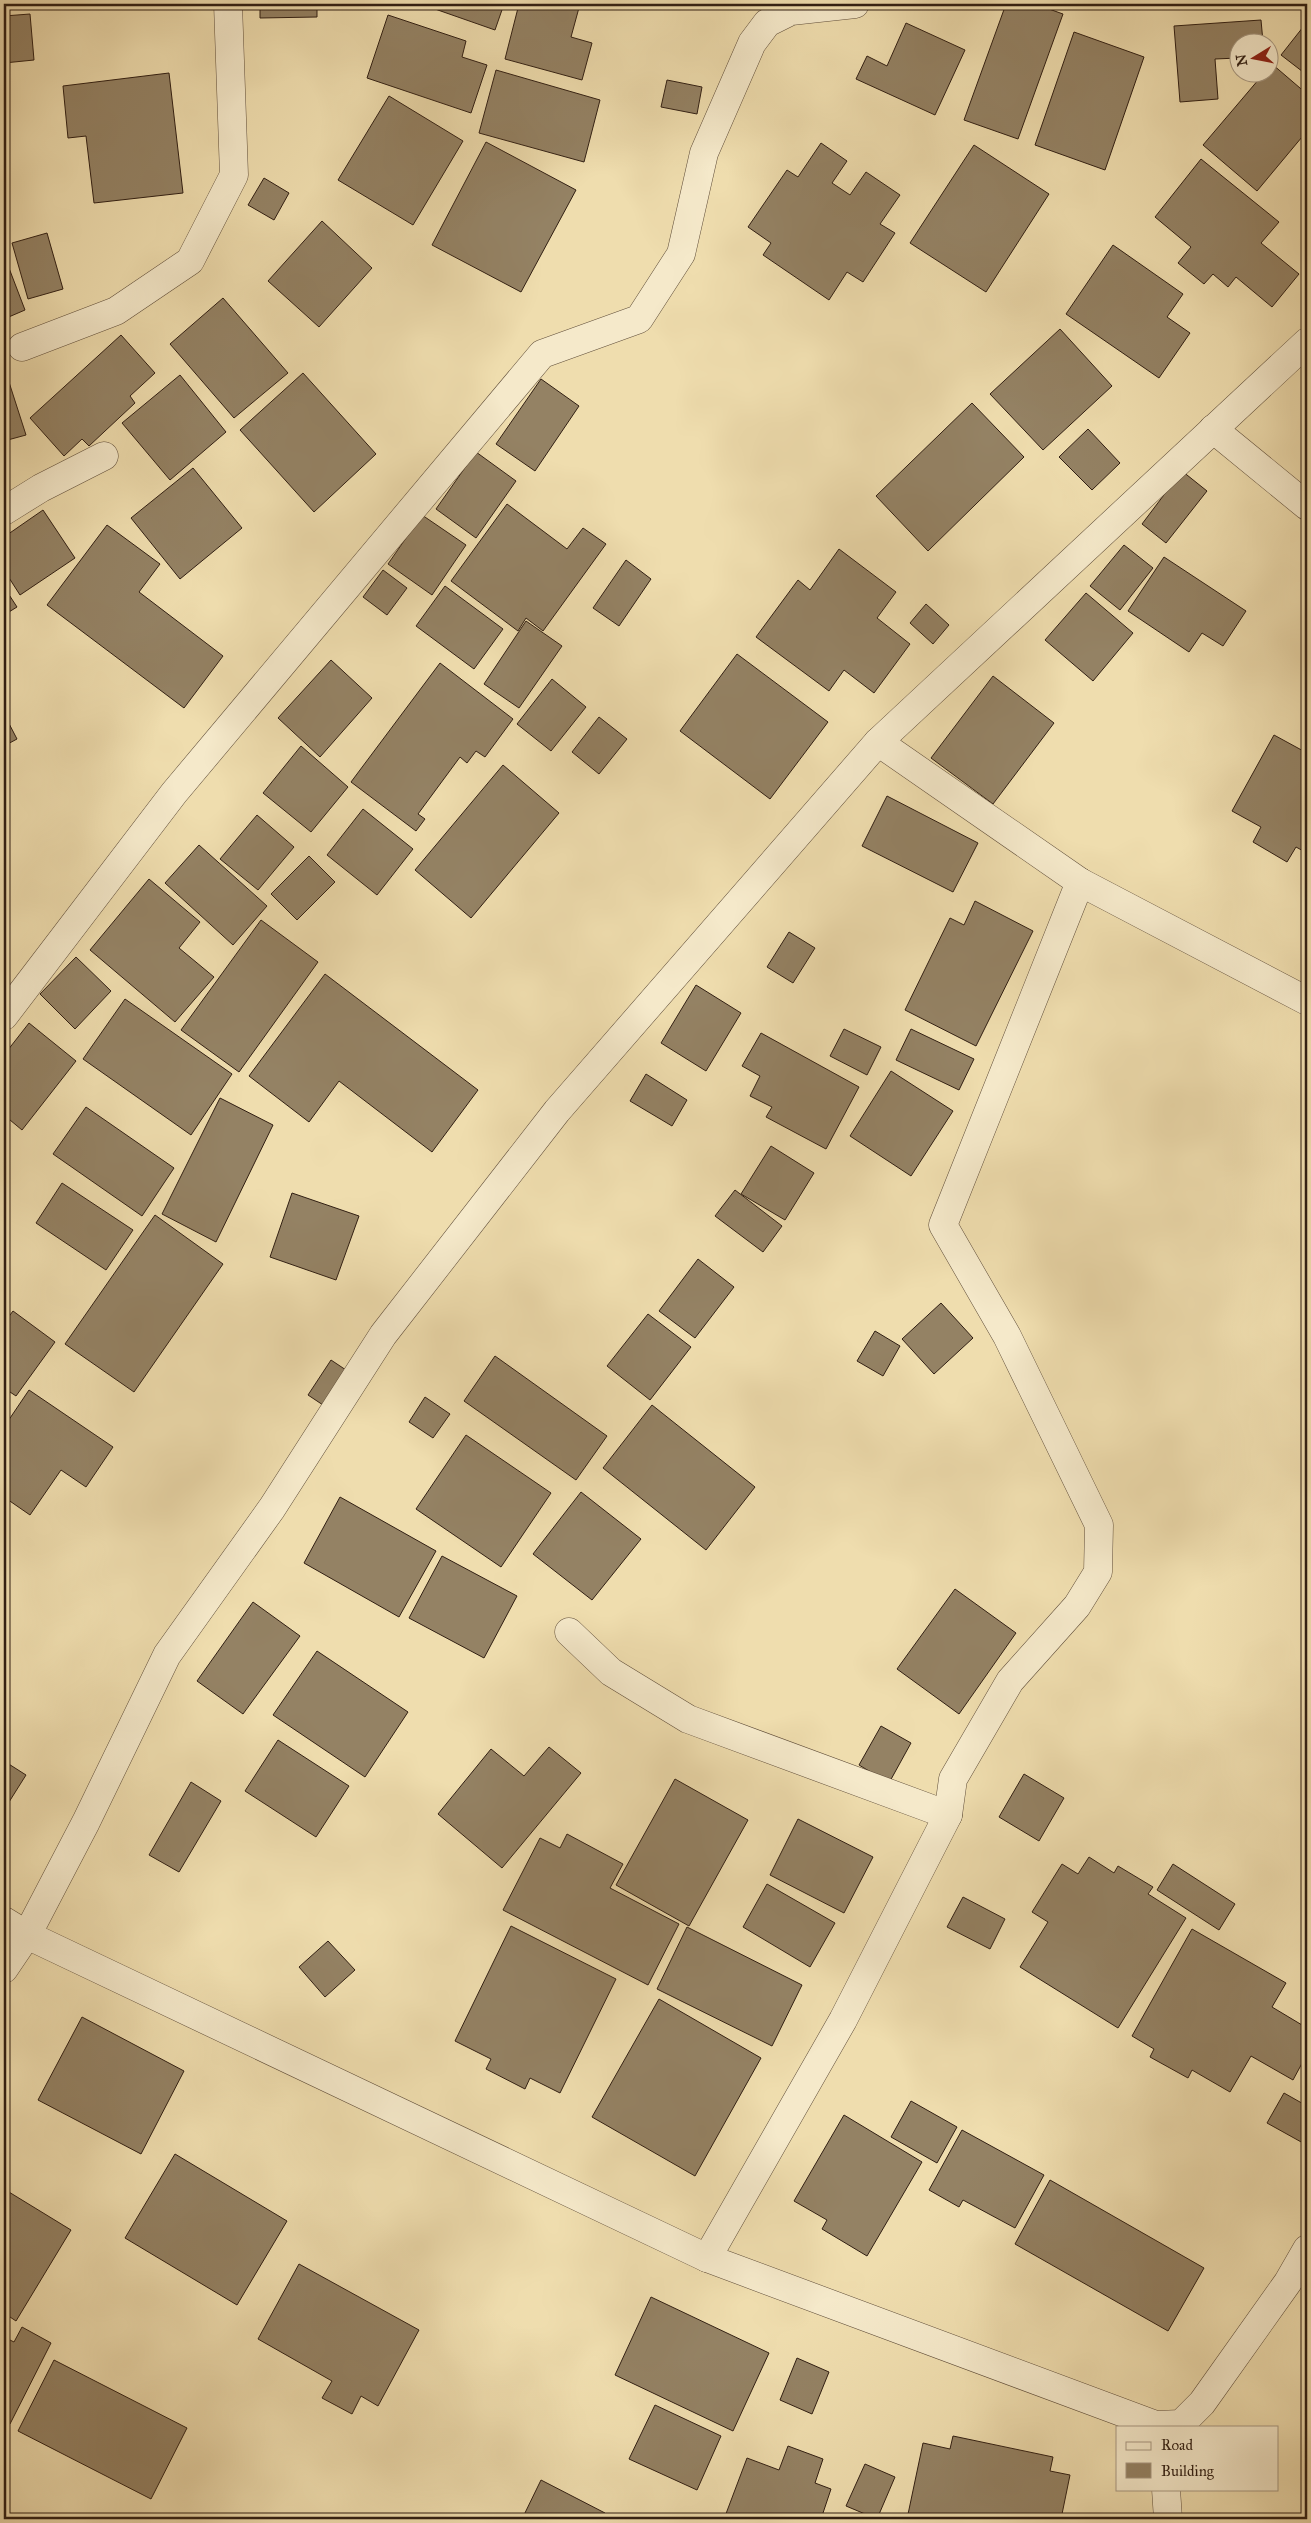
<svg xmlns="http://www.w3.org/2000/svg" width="1311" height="2523" viewBox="0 0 1311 2523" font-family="'IM FELL Great Primer',serif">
  <rect width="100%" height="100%" fill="#efddae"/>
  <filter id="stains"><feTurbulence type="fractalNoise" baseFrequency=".004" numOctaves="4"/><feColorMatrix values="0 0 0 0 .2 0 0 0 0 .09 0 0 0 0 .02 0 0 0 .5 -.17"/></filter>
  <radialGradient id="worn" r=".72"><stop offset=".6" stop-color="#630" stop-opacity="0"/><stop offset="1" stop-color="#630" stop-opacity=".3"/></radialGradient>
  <!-- building -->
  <g fill="#948264" stroke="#311f13">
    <polygon points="260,4 317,4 317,17 260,18"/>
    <polygon points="437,4 504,4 495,30 435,9"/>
    <polygon points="519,4 580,4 571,37 592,43 582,80 505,59"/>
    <polygon points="1006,4 1035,4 1063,14 1018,139 964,120"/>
    <polygon points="30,14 34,60 4,63 4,16"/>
    <polygon points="388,15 466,41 462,57 487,65 471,113 367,78"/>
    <polygon points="1261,20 1263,42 1238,42 1238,58 1215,59 1218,99 1180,102 1174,26"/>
    <polygon points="1307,22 1307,75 1281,55"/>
    <polygon points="906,23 965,50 935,115 856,79 867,56 887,66"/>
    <polygon points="1074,32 1144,57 1105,170 1035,145"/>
    <polygon points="1272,64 1307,94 1307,131 1257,191 1203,145 1265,72 1268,72"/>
    <polygon points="496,70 600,100 584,162 479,133"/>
    <polygon points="169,73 183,193 94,203 86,136 68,138 63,86"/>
    <polygon points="667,80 702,87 697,114 661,107"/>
    <polygon points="389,96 463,141 413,225 338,180"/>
    <polygon points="486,142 576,190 521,292 432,245"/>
    <polygon points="821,143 847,161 832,183 850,195 866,172 900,195 880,224 895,233 863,282 847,272 829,300 763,255 771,243 748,227 787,170 798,177"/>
    <polygon points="974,145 1049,194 986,292 910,243"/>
    <polygon points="1201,159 1279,222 1261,243 1299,274 1272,307 1236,277 1228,287 1213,274 1204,284 1178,263 1191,247 1155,217"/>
    <polygon points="264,178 289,193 274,220 248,205"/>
    <polygon points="322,221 372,268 319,327 268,281"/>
    <polygon points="47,233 63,289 28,299 12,243"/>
    <polygon points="1113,245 1183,294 1167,317 1190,333 1159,378 1066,314"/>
    <polygon points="4,255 25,310 4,319"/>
    <polygon points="223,298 288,373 234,418 170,344"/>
    <polygon points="1060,329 1112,386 1043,450 990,394"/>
    <polygon points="121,335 155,373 130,396 135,403 89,446 82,439 64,456 30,418"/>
    <polygon points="303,373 376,454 314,512 240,430"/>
    <polygon points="180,375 226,432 170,480 122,423"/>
    <polygon points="8,379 26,435 4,441 4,380"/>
    <polygon points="541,379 579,406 535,471 496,444"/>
    <polygon points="972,403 1024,457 928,551 876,496"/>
    <polygon points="1088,429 1120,463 1092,490 1059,457"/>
    <polygon points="476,452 516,481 476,538 436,509"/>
    <polygon points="193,468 242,528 180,579 131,518"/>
    <polygon points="1182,471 1207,491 1166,543 1142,524"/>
    <polygon points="507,504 567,549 583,528 606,544 543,631 526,618 518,631 451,581"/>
    <polygon points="43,510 75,558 20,595 4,570 4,537"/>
    <polygon points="422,515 466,545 432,595 388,564"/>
    <polygon points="107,525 160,564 139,592 223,656 184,708 47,605"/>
    <polygon points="1124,545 1153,568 1120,610 1090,586"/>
    <polygon points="839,549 896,592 877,618 910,644 874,693 844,670 829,691 756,637 798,580 810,590"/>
    <polygon points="1164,557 1246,611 1223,646 1202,633 1189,652 1128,611"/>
    <polygon points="626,560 651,579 619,626 593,608"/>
    <polygon points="383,570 407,588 387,615 363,597"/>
    <polygon points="445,586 503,629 474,669 416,626"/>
    <polygon points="4,587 17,607 4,615"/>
    <polygon points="1086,593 1133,633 1093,681 1045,640"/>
    <polygon points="926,604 949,625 933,644 910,623"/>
    <polygon points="526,621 562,646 519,708 484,684"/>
    <polygon points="737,654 828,722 770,799 680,731"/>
    <polygon points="331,660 372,698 320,757 278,718"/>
    <polygon points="440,663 513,719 485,757 476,751 467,763 460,757 418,814 425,819 416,831 351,782"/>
    <polygon points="993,676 1054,723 993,804 931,758"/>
    <polygon points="552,679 586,707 551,751 517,724"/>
    <polygon points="4,714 17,739 4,746"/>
    <polygon points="599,717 627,739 599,774 572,752"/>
    <polygon points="1274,735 1307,753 1307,853 1296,847 1287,862 1253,842 1261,827 1232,811"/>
    <polygon points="301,746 348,787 311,832 263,793"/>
    <polygon points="503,765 559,813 471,918 415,870"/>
    <polygon points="887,796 978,843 953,892 862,846"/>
    <polygon points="363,809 413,849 377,895 327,855"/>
    <polygon points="257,815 294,847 258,890 220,859"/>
    <polygon points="199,845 267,906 233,945 165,883"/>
    <polygon points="309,856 335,882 297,920 271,894"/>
    <polygon points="149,879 200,922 179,948 214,977 175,1022 90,950"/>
    <polygon points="975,901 1033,931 976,1046 905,1010 950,918 964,925"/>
    <polygon points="261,920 318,962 239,1072 181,1030"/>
    <polygon points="789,932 815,948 793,983 767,967"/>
    <polygon points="76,957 111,991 75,1029 40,994"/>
    <polygon points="325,974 478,1090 432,1152 339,1081 309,1122 249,1076"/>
    <polygon points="696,985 741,1013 706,1071 661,1043"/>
    <polygon points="125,999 232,1074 191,1135 83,1059"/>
    <polygon points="29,1023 76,1061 22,1130 4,1115 4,1055"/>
    <polygon points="844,1029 881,1047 867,1075 830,1056"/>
    <polygon points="911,1029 974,1059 959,1090 896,1060"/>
    <polygon points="761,1033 859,1087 826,1149 766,1117 772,1107 750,1096 760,1076 742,1066"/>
    <polygon points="891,1071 953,1111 911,1176 850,1136"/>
    <polygon points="646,1074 687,1100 672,1126 630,1101"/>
    <polygon points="220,1098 273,1125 216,1242 162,1214"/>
    <polygon points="86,1107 174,1168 142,1216 53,1154"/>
    <polygon points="771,1146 814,1173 785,1220 741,1194"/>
    <polygon points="62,1183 133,1230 106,1270 36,1223"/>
    <polygon points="735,1190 782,1226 763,1252 715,1216"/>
    <polygon points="292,1193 359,1216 336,1280 270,1257"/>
    <polygon points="155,1215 223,1264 134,1392 65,1344"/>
    <polygon points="698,1259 734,1287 695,1338 659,1311"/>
    <polygon points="941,1303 973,1338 934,1374 902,1339"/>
    <polygon points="13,1311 55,1342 16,1396 4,1388 4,1323"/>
    <polygon points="648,1314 691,1347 650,1400 607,1366"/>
    <polygon points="875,1331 900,1346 883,1376 857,1361"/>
    <polygon points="495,1356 607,1436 576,1480 464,1401"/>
    <polygon points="331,1360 349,1372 326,1407 308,1395"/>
    <polygon points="29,1390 113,1447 86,1487 61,1470 30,1515 4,1497 4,1427"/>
    <polygon points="425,1397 450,1414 433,1438 409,1422"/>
    <polygon points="652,1405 755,1487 706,1550 603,1468"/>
    <polygon points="466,1435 551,1493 501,1567 416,1509"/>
    <polygon points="581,1492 641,1539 592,1600 533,1554"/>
    <polygon points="340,1497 436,1551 399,1617 304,1563"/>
    <polygon points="442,1556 517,1596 484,1658 409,1618"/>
    <polygon points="955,1589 1016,1633 959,1714 897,1669"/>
    <polygon points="253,1602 300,1636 243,1714 197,1681"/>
    <polygon points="317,1651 408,1712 365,1777 273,1715"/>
    <polygon points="881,1726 911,1743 889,1783 859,1765"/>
    <polygon points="278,1740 349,1786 316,1837 245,1791"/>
    <polygon points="549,1747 581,1773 502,1868 438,1814 491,1749 524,1776"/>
    <polygon points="4,1761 26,1775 4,1810"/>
    <polygon points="1024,1774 1064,1798 1039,1841 999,1817"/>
    <polygon points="675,1779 748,1820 689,1926 616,1885"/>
    <polygon points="191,1782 221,1801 179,1872 149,1855"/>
    <polygon points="798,1819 873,1857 844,1913 770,1875"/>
    <polygon points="567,1834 623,1864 610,1888 679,1924 648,1985 503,1910 540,1838 560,1848"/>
    <polygon points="1089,1857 1114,1873 1118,1866 1153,1887 1148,1894 1186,1918 1118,2028 1020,1967 1048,1922 1032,1912 1062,1864 1078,1874"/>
    <polygon points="1173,1864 1235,1904 1219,1930 1157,1890"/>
    <polygon points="767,1884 835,1923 810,1967 743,1927"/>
    <polygon points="963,1897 1005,1919 990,1949 947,1927"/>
    <polygon points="511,1926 616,1979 560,2093 530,2078 525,2089 486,2069 491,2059 455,2041"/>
    <polygon points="687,1927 802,1985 772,2046 657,1989"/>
    <polygon points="1192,1929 1286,1983 1272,2007 1307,2028 1307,2054 1293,2080 1251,2056 1230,2092 1192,2070 1188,2078 1150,2057 1154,2049 1132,2036"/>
    <polygon points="328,1941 355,1970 325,1997 299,1967"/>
    <polygon points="659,1999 761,2058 695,2176 592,2117"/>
    <polygon points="82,2017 184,2071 141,2154 38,2100"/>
    <polygon points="1284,2093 1307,2106 1307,2134 1303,2143 1267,2123"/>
    <polygon points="911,2101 957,2127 937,2163 891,2137"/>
    <polygon points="844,2115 922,2162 867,2256 822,2229 827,2220 794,2201"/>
    <polygon points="962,2130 1044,2175 1015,2228 963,2200 959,2207 929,2190"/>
    <polygon points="175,2154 287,2221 237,2305 125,2238"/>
    <polygon points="1050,2180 1204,2268 1168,2331 1015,2244"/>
    <polygon points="4,2189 71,2230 16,2321 4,2313"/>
    <polygon points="299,2264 419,2330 378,2406 361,2396 352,2414 322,2398 332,2381 258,2339"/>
    <polygon points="651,2297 769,2353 733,2431 615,2375"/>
    <polygon points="22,2327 51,2343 10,2424 4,2420 4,2337 14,2342"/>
    <polygon points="797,2358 829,2372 812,2414 780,2400"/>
    <polygon points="54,2360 187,2428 151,2499 18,2431"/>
    <polygon points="655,2405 721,2436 697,2490 629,2459"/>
    <polygon points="953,2436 1053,2457 1050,2471 1070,2475 1061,2519 907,2519 923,2443 950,2449"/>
    <polygon points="788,2446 823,2459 815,2483 831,2489 821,2519 724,2519 747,2458 779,2470"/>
    <polygon points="865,2464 895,2477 877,2519 846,2506"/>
    <polygon points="541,2480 605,2513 601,2519 522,2519"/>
  </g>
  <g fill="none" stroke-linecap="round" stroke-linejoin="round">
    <defs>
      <g id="minor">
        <polyline points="22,347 116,311 190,261 234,175 228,4"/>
        <polyline points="1213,429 1307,506"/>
        <polyline points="4,511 41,488 104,456"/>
        <polyline points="878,742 1080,882 1307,1001"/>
        <polyline points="4,1016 174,793 542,354 639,319 681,254 704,153 752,43 767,23 791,11 855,4"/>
        <polyline points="569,1632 611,1672 688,1719 948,1815"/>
        <polyline points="4,1921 27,1935 707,2258 1156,2425 1181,2424 1202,2403 1288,2282 1307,2249"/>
        <polyline points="4,1969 27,1935 86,1822 167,1655 272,1508 383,1335 557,1111 878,742 1307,342"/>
        <polyline points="707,2258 843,2020 948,1815 953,1779 1010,1681 1077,1606 1098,1572 1099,1525 1007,1336 943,1225 1080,882"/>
        <polyline points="1166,2489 1168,2519"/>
      </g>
    </defs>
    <!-- minor casing -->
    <use href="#minor" stroke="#604e3a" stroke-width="29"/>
    <!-- minor -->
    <use href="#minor" stroke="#f5e9ca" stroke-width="28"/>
  </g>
  <!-- margin -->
  <rect width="1311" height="2523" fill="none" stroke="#efddae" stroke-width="20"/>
  <rect x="5" y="5" width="1301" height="2513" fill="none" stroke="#311f13" stroke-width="2.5"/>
  <rect x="10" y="10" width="1291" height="2503" fill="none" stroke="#311f13"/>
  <!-- legend -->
  <rect x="1116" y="2426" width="162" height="65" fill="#f5e9ca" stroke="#a79881"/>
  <rect x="1126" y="2442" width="25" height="8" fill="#f5e9ca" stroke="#a79881"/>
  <text x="1161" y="2450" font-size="15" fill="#311f13">Road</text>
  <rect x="1126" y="2463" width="25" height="15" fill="#948264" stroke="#a79881"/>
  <text x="1161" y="2476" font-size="15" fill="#311f13">Building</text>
  <!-- north arrow -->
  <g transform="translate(1254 58) rotate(260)"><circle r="24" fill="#f5e9ca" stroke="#a79881"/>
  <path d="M0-4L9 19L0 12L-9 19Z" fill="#8f2418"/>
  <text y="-8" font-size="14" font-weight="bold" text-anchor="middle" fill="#311f13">N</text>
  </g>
  <rect width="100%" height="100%" filter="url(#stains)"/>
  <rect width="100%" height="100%" fill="url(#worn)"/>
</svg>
